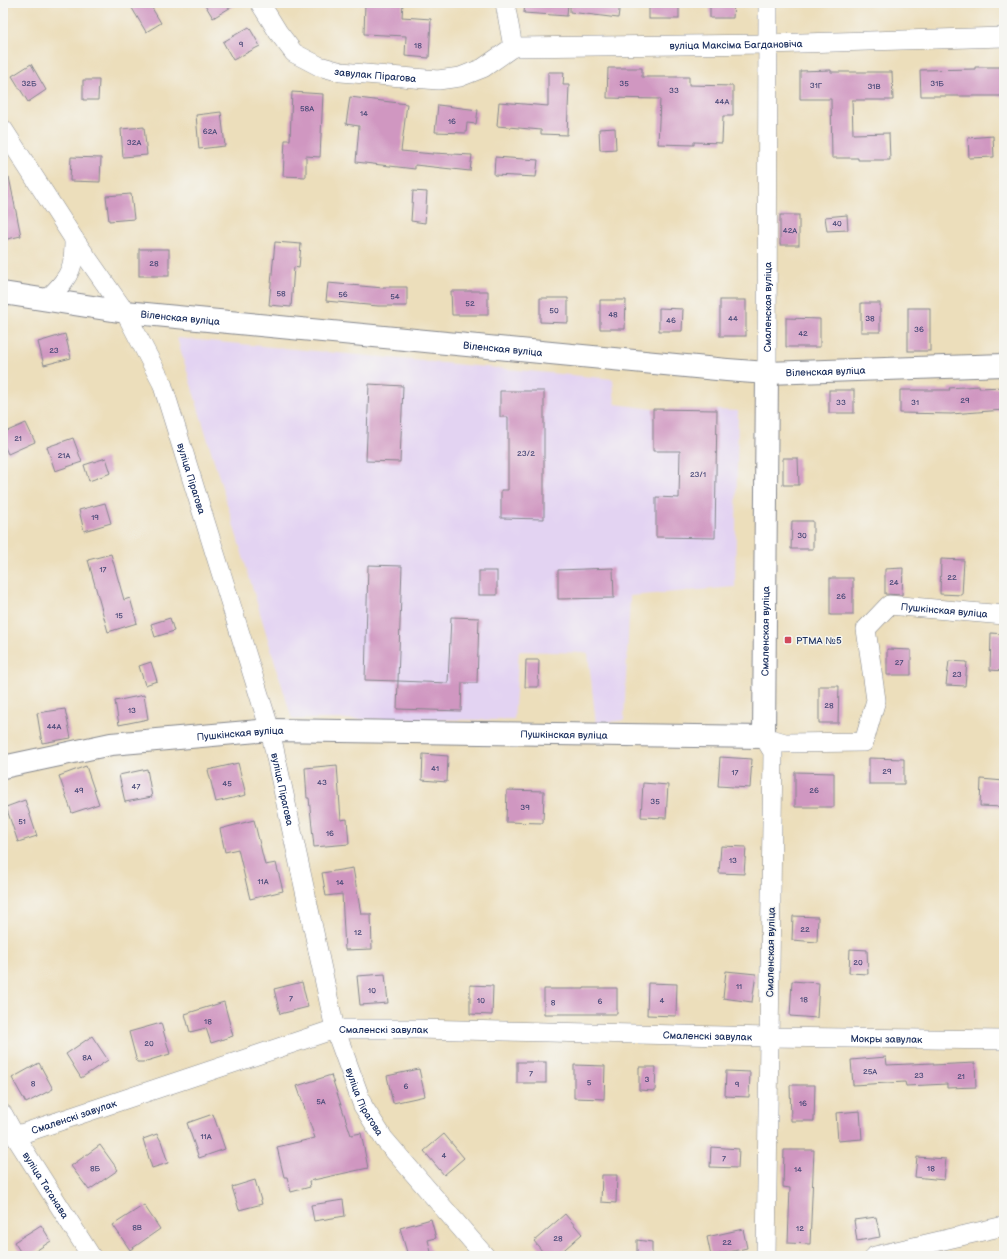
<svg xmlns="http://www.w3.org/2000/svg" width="1007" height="1259" viewBox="0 0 1007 1259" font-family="'Balsamiq Sans',sans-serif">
  <rect width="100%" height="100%" fill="#f6f6f2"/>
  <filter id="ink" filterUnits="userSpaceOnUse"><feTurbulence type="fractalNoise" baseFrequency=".025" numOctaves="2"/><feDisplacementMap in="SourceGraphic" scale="8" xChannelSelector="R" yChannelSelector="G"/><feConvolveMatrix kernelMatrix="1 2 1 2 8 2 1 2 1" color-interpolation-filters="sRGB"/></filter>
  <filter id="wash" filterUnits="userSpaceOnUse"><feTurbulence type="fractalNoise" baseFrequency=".012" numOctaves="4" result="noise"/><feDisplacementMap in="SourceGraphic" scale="16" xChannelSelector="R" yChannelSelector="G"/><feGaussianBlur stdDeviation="0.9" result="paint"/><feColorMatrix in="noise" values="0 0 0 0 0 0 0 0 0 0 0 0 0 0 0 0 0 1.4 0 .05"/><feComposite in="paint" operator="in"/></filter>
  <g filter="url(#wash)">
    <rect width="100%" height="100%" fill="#ecdebb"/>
    <!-- built -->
    <polygon fill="#e3d3f2" points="177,338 613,379 615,404 653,409 717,410 738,411 735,587 630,596 624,720 596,724 588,653 519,651 514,720 292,719"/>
    <g id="blocks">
      <!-- building -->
      <g fill="#d097c1">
        <polygon points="129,3 149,3 161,23 146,32"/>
        <polygon points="204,3 238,3 213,18"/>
        <polygon points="365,3 403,3 402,17 431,19 429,58 405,56 406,36 364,34"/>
        <polygon points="525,3 568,3 567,16 524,13"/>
        <polygon points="570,3 620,3 618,18 570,12"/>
        <rect x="649" y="3" width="30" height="16"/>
        <polygon points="710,3 734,3 733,18 710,18"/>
        <polygon points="249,27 260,46 233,60 223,42"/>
        <polygon points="31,64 46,90 28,102 12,76"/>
        <polygon points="975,67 1004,67 1004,96 921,96 920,70 975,69"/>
        <polygon points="608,68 642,68 642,77 689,77 689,85 733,86 733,116 723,116 722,143 694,142 694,145 658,144 660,99 607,98"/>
        <polygon points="831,70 831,72 892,72 893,100 852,100 853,134 889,133 890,160 858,160 858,158 832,158 831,99 800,99 800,71"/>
        <polygon points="548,72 564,72 563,85 569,85 567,135 541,134 541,130 497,126 499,102 548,106"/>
        <polygon points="83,80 99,80 98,100 83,100"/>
        <polygon points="292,92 323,94 320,157 306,156 306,177 283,176 285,140 290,140"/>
        <polygon points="350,97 407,104 401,151 433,154 433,153 472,155 470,171 415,165 415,169 356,162 359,126 346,124"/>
        <polygon points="438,105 478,110 476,124 467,123 466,133 435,132"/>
        <polygon points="221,112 225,146 199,149 196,115"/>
        <polygon points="144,127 147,155 123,157 121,129"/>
        <polygon points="615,128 616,149 600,150 599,129"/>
        <polygon points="993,136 994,157 969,158 968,138"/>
        <polygon points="71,157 101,158 100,182 70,181"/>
        <polygon points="495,157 538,160 536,177 494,175"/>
        <polygon points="9,177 21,236 3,240 3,178"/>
        <polygon points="413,191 427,192 425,223 411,221"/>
        <polygon points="131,194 134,219 109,221 106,196"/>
        <rect x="780" y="215" width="19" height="30"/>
        <polygon points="847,215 848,230 827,231 825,217"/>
        <polygon points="275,242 301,244 299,268 294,267 291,307 269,305"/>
        <rect x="139" y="249" width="30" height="27"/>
        <polygon points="328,283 383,288 383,287 407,287 407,306 378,306 326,301"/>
        <polygon points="451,291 488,291 488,315 452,315"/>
        <polygon points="540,298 568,298 568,323 540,322"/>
        <polygon points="600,300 626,300 625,329 600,329"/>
        <rect x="720" y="300" width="26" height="36"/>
        <rect x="861" y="303" width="19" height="29"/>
        <polygon points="659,308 683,309 682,331 659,331"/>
        <rect x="908" y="308" width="22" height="43"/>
        <polygon points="786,318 820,319 820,347 786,347"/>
        <polygon points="65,334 71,358 44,365 38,342"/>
        <polygon points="369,384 403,386 400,462 366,461"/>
        <polygon points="979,386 979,388 1004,387 1004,410 951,414 900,413 900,390 950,390 949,388"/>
        <rect x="829" y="390" width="25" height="23"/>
        <polygon points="500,391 544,391 544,519 501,518 501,490 508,490 508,417 500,417"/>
        <polygon points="653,409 717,410 715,538 656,537 656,497 679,498 680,451 653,451"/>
        <polygon points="26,423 35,442 8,454 3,443 3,433"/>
        <polygon points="73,438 82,462 55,471 47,447"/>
        <polygon points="106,458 111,473 89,481 84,465"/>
        <polygon points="783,458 798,458 799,485 783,485"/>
        <polygon points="105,503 111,523 84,531 79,510"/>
        <polygon points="792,521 813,521 813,549 791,549"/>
        <polygon points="111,554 124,600 130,598 137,623 108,632 88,560"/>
        <polygon points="941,559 964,560 962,595 940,594"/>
        <polygon points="368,565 402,566 398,681 365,680"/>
        <polygon points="613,568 614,598 558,599 558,570"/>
        <polygon points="903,568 902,595 885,594 885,569"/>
        <rect x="479" y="571" width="18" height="24"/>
        <rect x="830" y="578" width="23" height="37"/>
        <polygon points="451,617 479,618 477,683 462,683 461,711 397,709 398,681 448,683"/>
        <polygon points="170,618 174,631 155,637 151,624"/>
        <polygon points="991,633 1004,634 1004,671 990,670"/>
        <polygon points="887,649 911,650 911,675 887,675"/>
        <polygon points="526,660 539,660 538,687 525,687"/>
        <polygon points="949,661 967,662 965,686 946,685"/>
        <polygon points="151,662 157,681 145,685 139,666"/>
        <polygon points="819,686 839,686 838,723 819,723"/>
        <polygon points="144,695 148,719 119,725 115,701"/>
        <polygon points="65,709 71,738 42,743 37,713"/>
        <polygon points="423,754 448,756 447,782 422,780"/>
        <polygon points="720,757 752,759 750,788 718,786"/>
        <polygon points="869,758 904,759 904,784 869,784"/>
        <polygon points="238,763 246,795 216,802 208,770"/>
        <polygon points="337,765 341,820 347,819 349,844 314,847 309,798 307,798 305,768"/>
        <polygon points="86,766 99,804 72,813 59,776"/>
        <polygon points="147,769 152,797 125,802 119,775"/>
        <polygon points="795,772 834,773 834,807 795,807"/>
        <polygon points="981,779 1004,781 1003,807 980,806"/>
        <polygon points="643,783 668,785 666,818 641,817"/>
        <polygon points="507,790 544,791 543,823 506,822"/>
        <polygon points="25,800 37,836 18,842 6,807"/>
        <polygon points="254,820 265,865 276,863 283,891 250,899 238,849 225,852 220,829"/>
        <polygon points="721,846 746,847 744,874 719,873"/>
        <polygon points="353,868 361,914 371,914 372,949 345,950 342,894 326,896 322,873"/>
        <polygon points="793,916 818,917 817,942 792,940"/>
        <polygon points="850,949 867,950 868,974 849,973"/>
        <polygon points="726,971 756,974 752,1002 723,998"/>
        <polygon points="385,974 388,1003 360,1005 357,976"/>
        <polygon points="792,981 819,983 817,1018 790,1016"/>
        <polygon points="302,982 308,1007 280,1014 274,989"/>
        <polygon points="648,983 677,984 676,1016 647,1015"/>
        <polygon points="470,985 493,986 492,1015 470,1014"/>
        <polygon points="584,988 617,988 617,1014 544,1014 544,989 584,989"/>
        <polygon points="224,1002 233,1036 211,1043 206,1028 190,1032 185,1014"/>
        <polygon points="161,1023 170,1054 143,1062 137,1062 129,1032"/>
        <polygon points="92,1036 108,1060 81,1078 66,1054"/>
        <polygon points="886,1057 887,1065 933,1063 933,1065 975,1063 976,1087 947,1088 947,1084 906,1086 905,1082 853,1085 851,1060"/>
        <rect x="517" y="1062" width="29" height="21"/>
        <polygon points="39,1063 53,1089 26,1103 12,1078"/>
        <polygon points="574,1065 605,1066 604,1099 574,1098"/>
        <polygon points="639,1067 656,1067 655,1091 639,1090"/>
        <polygon points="419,1069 425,1096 393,1103 387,1076"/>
        <polygon points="726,1071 750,1072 749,1097 725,1096"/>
        <polygon points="331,1075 351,1135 361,1133 368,1168 309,1181 310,1187 291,1192 287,1177 284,1177 277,1147 315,1138 297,1086"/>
        <polygon points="790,1085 815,1085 814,1121 791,1121"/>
        <polygon points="860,1111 862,1139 838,1141 836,1113"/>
        <polygon points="213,1114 225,1149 199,1158 187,1123"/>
        <polygon points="157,1134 161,1141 168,1163 152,1168 143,1139"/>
        <polygon points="444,1134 464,1158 444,1175 424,1151"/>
        <polygon points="100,1145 118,1170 89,1190 71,1166"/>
        <polygon points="711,1147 739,1149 738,1168 710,1167"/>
        <polygon points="784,1150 814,1150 810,1244 788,1243 790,1188 783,1187"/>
        <polygon points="917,1157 946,1159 944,1180 915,1177"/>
        <polygon points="602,1175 617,1175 616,1203 601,1202"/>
        <polygon points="255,1180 262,1204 239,1210 232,1187"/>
        <polygon points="343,1200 345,1216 314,1221 311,1205"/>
        <polygon points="144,1205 160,1229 130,1250 113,1225"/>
        <polygon points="565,1214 582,1234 557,1256 546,1256 534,1241"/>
        <polygon points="876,1217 880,1237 857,1241 854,1220"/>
        <polygon points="431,1219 436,1238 428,1240 432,1256 408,1256 400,1228"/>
        <polygon points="41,1225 51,1241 28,1256 23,1256 14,1242"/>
        <polygon points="743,1229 747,1248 711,1256 707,1237"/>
        <polygon points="637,1240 652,1242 652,1256 637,1256"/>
      </g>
    </g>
  </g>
  <g filter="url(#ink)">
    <use href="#blocks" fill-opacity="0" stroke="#84868c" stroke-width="1"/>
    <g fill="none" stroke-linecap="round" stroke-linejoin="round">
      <defs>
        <g id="minor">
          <path id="s1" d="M260,3L278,32L294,53L319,66L341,72L438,80L460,77L483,68L513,47"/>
          <polyline points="505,3 513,47"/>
          <path id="s2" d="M513,47L768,44L1004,37"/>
          <path id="s3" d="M3,129L74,239L125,312L162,383L270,730L335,1029L363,1106L384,1139L485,1256"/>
          <path d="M46,300C58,289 72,275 73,258C74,252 74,245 74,239"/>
          <path id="s4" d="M767,373L768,3"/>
          <polyline points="764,737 773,752 766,1256"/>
          <path id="s5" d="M764,737L785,743L864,742L876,700L866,629L889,605L1004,615"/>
          <path id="s6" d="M3,1114L15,1136L91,1256"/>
          <path id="s7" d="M15,1136L335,1029H416L769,1037L1004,1040"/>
          <polyline points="875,1256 1004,1226"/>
        </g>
        <g id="tertiary">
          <path id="s8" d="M3,293L125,312L727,370L767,373L1004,365"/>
          <path id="s9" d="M3,767L111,744L270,730L764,737L767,373"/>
        </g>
      </defs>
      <!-- minor casing -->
      <use href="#minor" stroke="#84868c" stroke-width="20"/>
      <!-- tertiary casing -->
      <use href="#tertiary" stroke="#84868c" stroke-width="24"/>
      <!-- minor -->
      <use href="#minor" stroke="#fff" stroke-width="19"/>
      <!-- tertiary -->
      <use href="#tertiary" stroke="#fff" stroke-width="22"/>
    </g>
  </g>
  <!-- markers -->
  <rect fill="#d1495b" stroke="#f6f6f2" stroke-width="1.5" x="784" y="636" width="8" height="8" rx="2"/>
  <g text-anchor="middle" stroke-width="3" stroke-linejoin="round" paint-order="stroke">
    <!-- number labels -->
    <g font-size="8" fill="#484977">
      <text x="241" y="47">9</text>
      <text x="418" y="48">18</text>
      <text x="29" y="86">32Б</text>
      <text x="624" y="86">35</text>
      <text x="937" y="86">31Б</text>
      <text x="816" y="88">31Г</text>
      <text x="874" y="89">31В</text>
      <text x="674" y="93">33</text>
      <text x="722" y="104">44А</text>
      <text x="307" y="111">58А</text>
      <text x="364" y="116">14</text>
      <text x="452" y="124">16</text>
      <text x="210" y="134">62А</text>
      <text x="134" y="145">32А</text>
      <text x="837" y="226">40</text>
      <text x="790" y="233">42А</text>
      <text x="154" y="266">28</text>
      <text x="281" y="296">58</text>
      <text x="343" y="297">56</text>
      <text x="395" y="299">54</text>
      <text x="470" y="306">52</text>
      <text x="554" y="313">50</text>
      <text x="613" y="317">48</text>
      <text x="733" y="321">44</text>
      <text x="870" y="321">38</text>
      <text x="671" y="323">46</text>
      <text x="919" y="332">36</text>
      <text x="803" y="336">42</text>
      <text x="54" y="353">23</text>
      <text x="965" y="403">29</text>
      <text x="841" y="405">33</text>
      <text x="915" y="405">31</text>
      <text x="18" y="441">21</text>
      <text x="526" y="456">23/2</text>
      <text x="64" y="458">21А</text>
      <text x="698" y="477">23/1</text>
      <text x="95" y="520">19</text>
      <text x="802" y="538">30</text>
      <text x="103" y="572">17</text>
      <text x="952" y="580">22</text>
      <text x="894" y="585">24</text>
      <text x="841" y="599">26</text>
      <text x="119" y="618">15</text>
      <text x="899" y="665">27</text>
      <text x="957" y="677">23</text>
      <text x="829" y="708">28</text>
      <text x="132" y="713">13</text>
      <text x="54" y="729">44А</text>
      <text x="435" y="771">41</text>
      <text x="887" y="774">29</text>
      <text x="735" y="775">17</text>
      <text x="322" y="785">43</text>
      <text x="227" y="786">45</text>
      <text x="136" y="789">47</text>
      <text x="79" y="793">49</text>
      <text x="814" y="793">26</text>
      <text x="655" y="804">35</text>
      <text x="525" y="810">39</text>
      <text x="22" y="824">51</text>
      <text x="330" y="836">16</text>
      <text x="733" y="863">13</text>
      <text x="263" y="884">11А</text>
      <text x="340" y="885">14</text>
      <text x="805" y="932">22</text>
      <text x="358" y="935">12</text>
      <text x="858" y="965">20</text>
      <text x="739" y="989">11</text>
      <text x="372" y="993">10</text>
      <text x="291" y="1001">7</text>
      <text x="804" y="1002">18</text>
      <text x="481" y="1003">10</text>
      <text x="662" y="1003">4</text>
      <text x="600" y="1004">6</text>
      <text x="553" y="1005">8</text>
      <text x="208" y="1024">18</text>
      <text x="149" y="1046">20</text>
      <text x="87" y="1060">8А</text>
      <text x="870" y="1074">25А</text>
      <text x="531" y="1076">7</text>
      <text x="919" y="1078">23</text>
      <text x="961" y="1079">21</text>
      <text x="647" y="1082">3</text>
      <text x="589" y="1085">5</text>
      <text x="33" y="1086">8</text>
      <text x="737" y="1087">9</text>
      <text x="406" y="1089">6</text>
      <text x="321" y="1104">5А</text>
      <text x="803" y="1106">16</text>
      <text x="206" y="1139">11А</text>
      <text x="444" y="1158">4</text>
      <text x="724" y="1161">7</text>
      <text x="95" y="1171">8Б</text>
      <text x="931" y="1171">18</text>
      <text x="798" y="1172">14</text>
      <text x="137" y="1230">8В</text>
      <text x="800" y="1231">12</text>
      <text x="558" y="1241">28</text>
      <text x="727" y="1245">22</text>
    </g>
    <!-- street labels -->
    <g font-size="10" fill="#1b2f5e" stroke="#f6f6f2">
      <text dy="4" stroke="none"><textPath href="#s2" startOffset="223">вуліца Максіма Багдановіча</textPath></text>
      <text dy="4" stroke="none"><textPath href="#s1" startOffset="146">завулак Пірагова</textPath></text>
      <text dy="4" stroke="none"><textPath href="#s4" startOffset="66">Смаленская вуліца</textPath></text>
      <text dy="4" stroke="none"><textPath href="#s8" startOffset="179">Віленская вуліца</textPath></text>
      <text dy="4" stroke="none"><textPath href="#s8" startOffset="503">Віленская вуліца</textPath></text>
      <text dy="4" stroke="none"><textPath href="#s8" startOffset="827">Віленская вуліца</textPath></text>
      <text dy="4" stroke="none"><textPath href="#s3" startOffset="400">вуліца Пірагова</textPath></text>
      <text dy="4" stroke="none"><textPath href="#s5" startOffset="305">Пушкінская вуліца</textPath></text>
      <text dy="4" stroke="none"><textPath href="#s9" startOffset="870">Смаленская вуліца</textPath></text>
      <text dy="4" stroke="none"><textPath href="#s9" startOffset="240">Пушкінская вуліца</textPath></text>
      <text dy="4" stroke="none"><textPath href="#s9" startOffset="564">Пушкінская вуліца</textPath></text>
      <text dy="4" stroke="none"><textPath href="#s3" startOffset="724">вуліца Пірагова</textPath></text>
      <text transform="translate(770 952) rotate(-89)" y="4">Смаленская вуліца</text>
      <text dy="4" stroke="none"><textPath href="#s7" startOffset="386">Смаленскі завулак</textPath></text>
      <text dy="4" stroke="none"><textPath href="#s7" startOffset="710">Смаленскі завулак</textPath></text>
      <text dy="4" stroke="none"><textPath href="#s7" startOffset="889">Мокры завулак</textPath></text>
      <text dy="4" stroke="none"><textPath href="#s3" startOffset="1048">вуліца Пірагова</textPath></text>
      <text dy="4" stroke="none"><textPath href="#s7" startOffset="62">Смаленскі завулак</textPath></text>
      <text dy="4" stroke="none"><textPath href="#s6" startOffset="83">вуліца Таганава</textPath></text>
    </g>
    <!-- poi labels -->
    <g font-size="10" fill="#1b2f5e" stroke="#f6f6f2" text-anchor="start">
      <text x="796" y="644">РТМА №5</text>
    </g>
  </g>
  <!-- margin -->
  <rect width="1007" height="1259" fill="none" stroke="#f6f6f2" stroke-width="16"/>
</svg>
